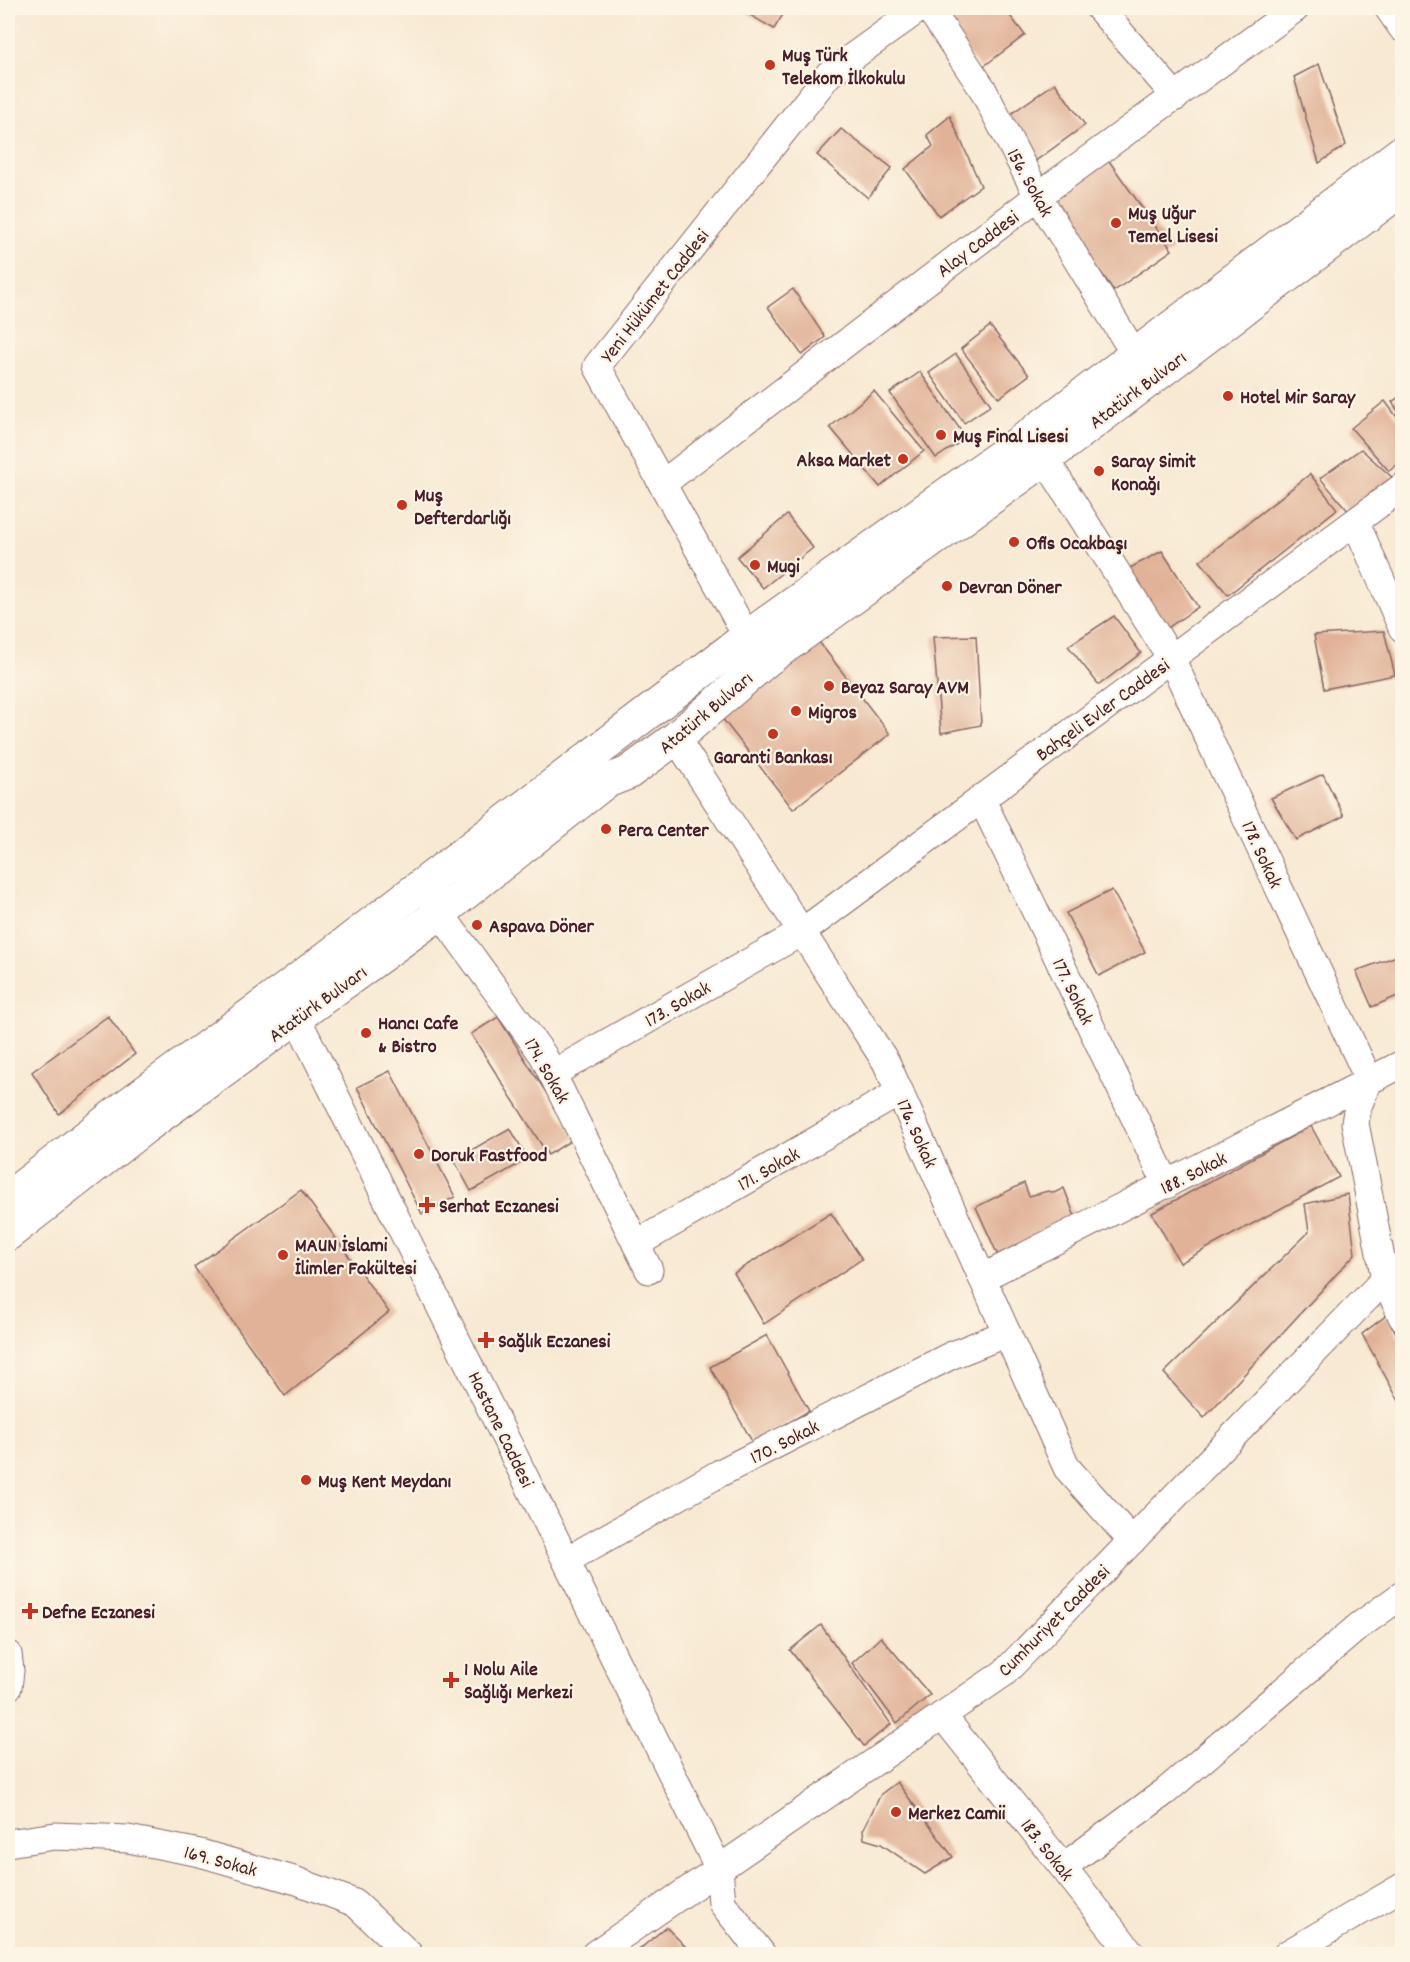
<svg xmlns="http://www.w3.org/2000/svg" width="1410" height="1962" viewBox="0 0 1410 1962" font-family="Dekko,sans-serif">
  <rect width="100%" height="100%" fill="#fcf5e5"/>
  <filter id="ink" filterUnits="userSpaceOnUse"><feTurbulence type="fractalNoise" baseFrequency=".0167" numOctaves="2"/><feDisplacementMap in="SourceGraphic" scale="12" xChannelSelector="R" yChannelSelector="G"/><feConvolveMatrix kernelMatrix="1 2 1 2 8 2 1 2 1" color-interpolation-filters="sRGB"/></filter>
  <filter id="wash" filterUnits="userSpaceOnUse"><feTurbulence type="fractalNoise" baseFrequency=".008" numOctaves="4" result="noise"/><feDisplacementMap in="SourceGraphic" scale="24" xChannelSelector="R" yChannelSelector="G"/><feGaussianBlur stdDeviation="1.35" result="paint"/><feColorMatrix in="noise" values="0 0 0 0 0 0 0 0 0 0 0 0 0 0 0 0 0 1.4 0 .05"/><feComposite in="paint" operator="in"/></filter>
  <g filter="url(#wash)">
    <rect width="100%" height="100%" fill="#f8e9d2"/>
    <g id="blocks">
      <!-- building -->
      <g fill="#e1b297">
        <polygon points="738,8 787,8 774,29"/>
        <polygon points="934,8 1004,8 1025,35 980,69"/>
        <polygon points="1319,64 1346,145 1319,163 1294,77"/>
        <polygon points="1055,83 1085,125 1027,167 1005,118"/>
        <polygon points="950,116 981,186 939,216 905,169 933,146 927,135"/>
        <polygon points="841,129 892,168 868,198 817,155"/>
        <polygon points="1107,158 1172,250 1114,291 1049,199"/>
        <polygon points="793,289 825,337 802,355 768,307"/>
        <polygon points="990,326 1029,375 999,398 961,349"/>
        <polygon points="956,354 991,405 964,423 929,373"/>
        <polygon points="920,372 966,438 936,458 890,393"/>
        <polygon points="874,391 924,451 880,487 830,427"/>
        <polygon points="1402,395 1402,416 1392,402"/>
        <polygon points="1385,401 1402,424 1402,461 1389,471 1351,428"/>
        <polygon points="1361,449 1396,481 1350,513 1320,478"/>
        <polygon points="1310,474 1337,509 1228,595 1200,561"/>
        <polygon points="787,515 813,548 763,588 737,557"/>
        <polygon points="1162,551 1198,607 1166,629 1126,570"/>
        <polygon points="1114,616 1141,653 1099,685 1068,646"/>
        <polygon points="1384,631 1395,675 1324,689 1314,635"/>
        <polygon points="976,636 981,725 941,733 933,637"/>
        <polygon points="816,638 890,734 793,809 718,713"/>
        <polygon points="1323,774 1344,816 1296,840 1271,798"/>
        <polygon points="1112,890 1145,952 1099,976 1066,913"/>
        <polygon points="1402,954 1402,994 1372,1007 1356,971"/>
        <polygon points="108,1016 135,1054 59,1114 32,1072"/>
        <polygon points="498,1017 575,1138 548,1155 471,1034"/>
        <polygon points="390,1071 455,1197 422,1214 357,1087"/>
        <polygon points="1311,1126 1339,1177 1180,1263 1152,1213"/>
        <polygon points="510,1128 528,1159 471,1191 454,1160"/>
        <polygon points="1024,1183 1029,1196 1048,1191 1054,1193 1064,1188 1077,1222 1000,1260 976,1207"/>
        <polygon points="301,1190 389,1312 285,1396 194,1267"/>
        <polygon points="1348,1194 1355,1254 1204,1418 1164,1373 1309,1232 1305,1204"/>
        <polygon points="831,1213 862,1259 764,1324 734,1273"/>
        <polygon points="1387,1315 1402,1345 1402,1398 1399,1401 1362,1334"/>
        <polygon points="767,1335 809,1411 753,1443 710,1367"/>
        <polygon points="821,1625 891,1724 864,1746 790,1650"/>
        <polygon points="881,1637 930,1695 897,1723 852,1663"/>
        <polygon points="897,1782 953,1857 925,1874 881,1844 864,1839 863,1830 881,1794"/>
        <polygon points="666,1927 693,1954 634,1954"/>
      </g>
    </g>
  </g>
  <g filter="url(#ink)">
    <use href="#blocks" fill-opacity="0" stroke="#876665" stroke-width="1.5"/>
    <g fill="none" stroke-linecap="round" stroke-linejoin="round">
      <defs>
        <g id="minor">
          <polyline points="929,8 982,88 1038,196 1135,355"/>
          <polyline points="1099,8 1176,97"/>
          <polyline points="1388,8 1402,28"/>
          <polyline points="1045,459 1171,658 1369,1080 1358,1106 1355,1123 1385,1279 1402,1317"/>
          <polyline points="662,484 1038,196 1296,8"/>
          <polyline points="1356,523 1402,628"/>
          <polyline points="761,651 747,637 597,366 829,74 920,8"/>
          <polyline points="676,738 886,1062 1067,1468 1132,1541"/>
          <polyline points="981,798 1167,1185"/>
          <polyline points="430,895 440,913 543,1055 649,1270"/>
          <polyline points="288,1000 719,1869 722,1903 762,1954"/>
          <polyline points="552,1074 802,932 1402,487"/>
          <polyline points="636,1244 900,1092"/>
          <polyline points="982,1278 1402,1064"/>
          <polyline points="567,1560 720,1473 950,1356 1007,1333"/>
          <polyline points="8,1654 10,1671 8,1687"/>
          <polyline points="942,1715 1132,1954"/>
          <polyline points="8,1843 55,1836 128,1839 200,1853 297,1881 355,1903 409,1954"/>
          <polyline points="1063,1867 1166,1791 1359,1626 1402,1595"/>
          <polyline points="595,1954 1004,1673 1385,1279 1402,1268"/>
          <polyline points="1287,1954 1402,1887"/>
        </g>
        <g id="major">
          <polyline points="8,1198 130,1103 283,991 747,637 1030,435 1402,152"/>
          <polyline points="8,1234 145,1127 440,913 605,782 628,773 676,738 768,659 1045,459 1402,189"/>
        </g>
      </defs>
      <!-- minor casing -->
      <use href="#minor" stroke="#876665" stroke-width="29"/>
      <!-- major casing -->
      <use href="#major" stroke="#876665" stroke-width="35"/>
      <!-- minor -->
      <use href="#minor" stroke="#fff" stroke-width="27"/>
      <!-- major -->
      <use href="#major" stroke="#fff" stroke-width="33"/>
    </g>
  </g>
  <!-- markers -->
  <g fill="#c8321e" stroke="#fcf5e5" stroke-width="2">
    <circle cx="770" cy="65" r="6"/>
    <circle cx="1116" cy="223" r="6"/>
    <circle cx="1228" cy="396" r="6"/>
    <circle cx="941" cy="435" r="6"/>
    <circle cx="903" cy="459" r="6"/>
    <circle cx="1099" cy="471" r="6"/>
    <circle cx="402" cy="505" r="6"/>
    <circle cx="1014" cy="542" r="6"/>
    <circle cx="755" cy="565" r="6"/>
    <circle cx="947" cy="586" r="6"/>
    <circle cx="829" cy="686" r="6"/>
    <circle cx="796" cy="711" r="6"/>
    <circle cx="773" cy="734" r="6"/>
    <circle cx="606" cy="829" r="6"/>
    <circle cx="477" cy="925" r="6"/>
    <circle cx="366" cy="1033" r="6"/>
    <circle cx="419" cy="1154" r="6"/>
    <path d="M424 1196h6v6h6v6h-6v6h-6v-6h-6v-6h6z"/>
    <circle cx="283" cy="1255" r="6"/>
    <path d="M483 1331h6v6h6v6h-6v6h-6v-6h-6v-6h6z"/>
    <circle cx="306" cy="1480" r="6"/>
    <path d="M27 1602h6v6h6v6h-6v6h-6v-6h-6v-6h6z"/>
    <path d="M448 1671h6v6h6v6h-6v6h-6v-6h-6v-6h6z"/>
    <circle cx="896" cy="1812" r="6"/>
  </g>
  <g text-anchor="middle" stroke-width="4.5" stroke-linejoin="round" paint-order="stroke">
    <!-- poi labels -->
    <g font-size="20" font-weight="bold" fill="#4a1f2b" stroke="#fcf5e5" text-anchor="start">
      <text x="782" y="61">Muş Türk<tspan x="782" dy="23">Telekom İlkokulu</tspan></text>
      <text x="1128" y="219">Muş Uğur<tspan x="1128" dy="23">Temel Lisesi</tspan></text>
      <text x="1240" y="403">Hotel Mir Saray</text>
      <text x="953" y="442">Muş Final Lisesi</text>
      <text x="891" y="466" text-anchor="end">Aksa Market</text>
      <text x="1111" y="467">Saray Simit<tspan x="1111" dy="23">Konağı</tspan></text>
      <text x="414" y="501">Muş<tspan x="414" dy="23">Defterdarlığı</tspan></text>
      <text x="1026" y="549">Ofis Ocakbaşı</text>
      <text x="767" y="572">Mugi</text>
      <text x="959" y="593">Devran Döner</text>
      <text x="841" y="693">Beyaz Saray AVM</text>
      <text x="808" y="718">Migros</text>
      <text x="773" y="763" text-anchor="middle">Garanti Bankası</text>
      <text x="618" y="836">Pera Center</text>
      <text x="489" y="932">Aspava Döner</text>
      <text x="378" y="1029">Hancı Cafe<tspan x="378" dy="23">&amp; Bistro</tspan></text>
      <text x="431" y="1161">Doruk Fastfood</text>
      <text x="439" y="1212">Serhat Eczanesi</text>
      <text x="295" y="1251">MAUN İslami<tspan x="295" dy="23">İlimler Fakültesi</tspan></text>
      <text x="498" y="1347">Sağlık Eczanesi</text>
      <text x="318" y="1487">Muş Kent Meydanı</text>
      <text x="42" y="1618">Defne Eczanesi</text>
      <text x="464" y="1675">1 Nolu Aile<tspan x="464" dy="23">Sağlığı Merkezi</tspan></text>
      <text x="908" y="1819">Merkez Camii</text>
    </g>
    <!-- street labels -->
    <g font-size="20" fill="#4a1f2b" stroke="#fcf5e5">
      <text transform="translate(1031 182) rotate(61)" y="7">156. Sokak</text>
      <text transform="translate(977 243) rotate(-37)" y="7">Alay Caddesi</text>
      <text transform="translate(654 295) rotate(-52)" y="7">Yeni Hükümet Caddesi</text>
      <text transform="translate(1137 389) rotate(-37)" y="7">Atatürk Bulvarı</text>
      <text transform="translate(1102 709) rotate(-36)" y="7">Bahçeli Evler Caddesi</text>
      <text transform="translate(705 712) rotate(-40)" y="7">Atatürk Bulvarı</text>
      <text transform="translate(1263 854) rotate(65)" y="7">178. Sokak</text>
      <text transform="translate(1074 991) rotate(64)" y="7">177. Sokak</text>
      <text transform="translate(317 1003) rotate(-36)" y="7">Atatürk Bulvarı</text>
      <text transform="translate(677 1003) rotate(-30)" y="7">173. Sokak</text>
      <text transform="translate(548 1070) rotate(60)" y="7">174. Sokak</text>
      <text transform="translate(918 1133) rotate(66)" y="7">176. Sokak</text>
      <text transform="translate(768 1168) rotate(-30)" y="7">171. Sokak</text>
      <text transform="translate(1193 1172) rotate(-27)" y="7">188. Sokak</text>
      <text transform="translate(502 1429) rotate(64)" y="7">Hastane Caddesi</text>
      <text transform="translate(784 1441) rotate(-27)" y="7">170. Sokak</text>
      <text transform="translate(1053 1620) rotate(-45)" y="7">Cumhuriyet Caddesi</text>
      <text transform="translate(1048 1849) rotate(52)" y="7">183. Sokak</text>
      <text transform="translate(221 1860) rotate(15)" y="7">169. Sokak</text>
    </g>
  </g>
  <!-- margin -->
  <rect width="1410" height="1962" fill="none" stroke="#fcf5e5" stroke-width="30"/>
</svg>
